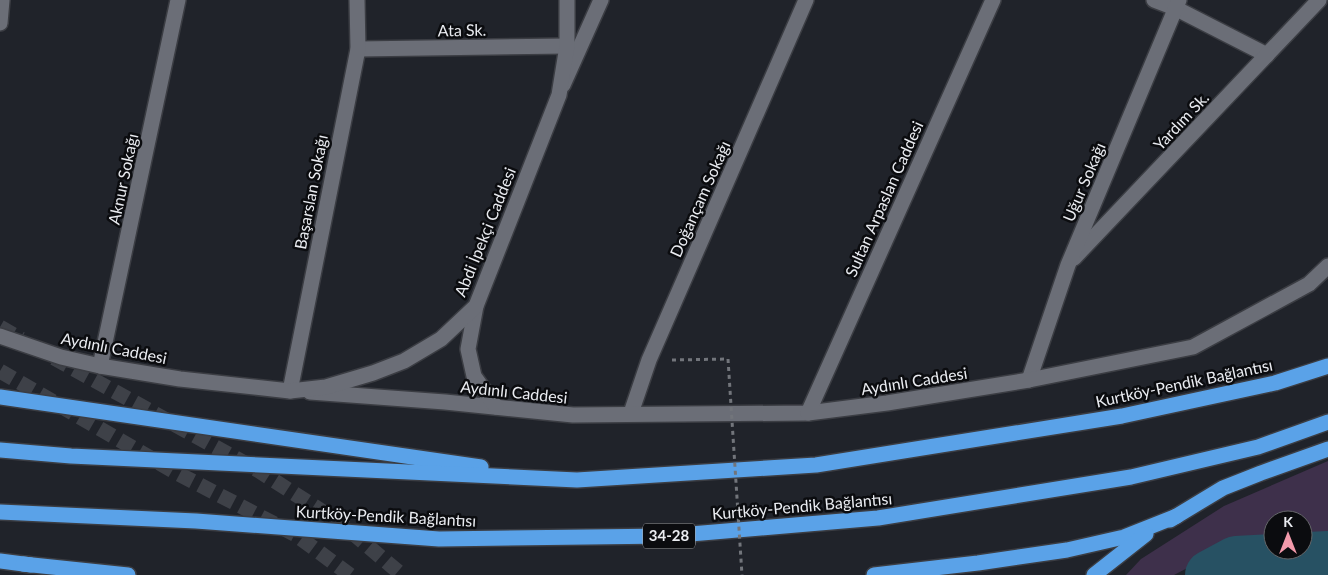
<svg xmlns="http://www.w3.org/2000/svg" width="1328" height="575" viewBox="0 0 1328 575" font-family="Lato,sans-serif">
  <rect width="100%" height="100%" fill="#20232a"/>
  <!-- grass -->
  <polygon fill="#3e304b" points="1328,461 1328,539 1303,540 1303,520 1273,520 1273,541 1237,542 1174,575 1126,575 1141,559 1224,506"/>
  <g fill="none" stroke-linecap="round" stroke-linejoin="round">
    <!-- river -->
    <polyline stroke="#275163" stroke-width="50" points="1210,575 1236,561 1328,556"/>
    <!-- tertiary-tunnel -->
    <g stroke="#3e4148" stroke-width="15" stroke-dasharray="15 8" stroke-linecap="butt">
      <polyline points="0,327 21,339"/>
      <polyline points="54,358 259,471 342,524 402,575"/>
      <polyline points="0,371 173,471 296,535 350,575"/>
    </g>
    <defs>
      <g id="minor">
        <polyline points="1154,0 1175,8 1267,55"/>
        <polyline points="0,23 2,0"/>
        <polyline points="358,49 567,46"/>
        <polyline points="563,85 601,0"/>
        <polyline points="1074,258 1319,0"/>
        <polyline points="100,366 178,0"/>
        <polyline points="1029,380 1068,265 1179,0"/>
        <polyline points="290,391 358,49 357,0"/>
        <polyline points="631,413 649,360 806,0"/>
      </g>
      <g id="tertiary">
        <polyline points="310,392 445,402 573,415 808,413 887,403 1029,380 1193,347 1309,284 1328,266"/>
        <polyline points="808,413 993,0"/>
      </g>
      <g id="secondary">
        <polyline points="476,306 468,349 474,376 496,407"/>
        <polyline points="0,336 61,357 100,366 180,379 290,391 326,387 373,373 404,361 441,339 476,306 559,95 567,46 567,0"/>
      </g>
      <g id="motorway">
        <polyline points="0,397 481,467"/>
        <polyline points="0,450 71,456 577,480 816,465 1122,416 1275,383 1328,366"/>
        <polyline points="0,512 196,521 439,539 667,536 878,518 1131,477 1258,447 1328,422"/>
        <polyline points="1170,520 1223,488 1261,473 1328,449"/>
        <polyline points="0,561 31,565"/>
        <polyline points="23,564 128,575"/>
        <polyline points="874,575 978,563 1067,550 1124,537 1177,516"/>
        <polyline points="1094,575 1146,534"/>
      </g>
    </defs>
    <!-- minor casing -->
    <use href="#minor" stroke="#3b3d43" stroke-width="18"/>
    <!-- tertiary casing -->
    <use href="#tertiary" stroke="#3b3d43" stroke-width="18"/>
    <!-- secondary casing -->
    <use href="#secondary" stroke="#3b3d43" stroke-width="18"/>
    <!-- motorway casing -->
    <use href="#motorway" stroke="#3b3d43" stroke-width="18"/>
    <!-- path -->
    <polyline stroke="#72757b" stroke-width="3" stroke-dasharray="4 4" stroke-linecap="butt" points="672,360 728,359"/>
    <!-- minor -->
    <use href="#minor" stroke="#6b6e77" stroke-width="15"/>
    <!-- tertiary -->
    <use href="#tertiary" stroke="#6b6e77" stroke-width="15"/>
    <!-- secondary -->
    <use href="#secondary" stroke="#6b6e77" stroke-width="15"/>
    <!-- motorway -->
    <use href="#motorway" stroke="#5aa2e8" stroke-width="15"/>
    <!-- path-bridge -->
    <polyline stroke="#72757b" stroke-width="3" stroke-dasharray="4 4" stroke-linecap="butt" points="728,359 742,575"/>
  </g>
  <g text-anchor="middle" stroke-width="5" stroke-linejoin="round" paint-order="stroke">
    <!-- shield labels -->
    <rect fill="#0b0c0f" stroke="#a7a9ad" stroke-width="1" x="643" y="523.5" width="52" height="25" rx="4"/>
    <g font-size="15" font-weight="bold" fill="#eaecf1">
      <text x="669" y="541">34-28</text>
    </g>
    <!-- street labels -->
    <g font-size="16" fill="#eaecf1" stroke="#0b0c0f">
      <text transform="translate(462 30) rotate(-1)" y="6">Ata Sk.</text>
      <text transform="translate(1181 121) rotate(-47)" y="6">Yardım Sk.</text>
      <text transform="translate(123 179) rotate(-78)" y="6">Aknur Sokağı</text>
      <text transform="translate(1084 182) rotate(-67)" y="6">Uğur Sokağı</text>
      <text transform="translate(311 192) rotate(-79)" y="6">Başarslan Sokağı</text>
      <text transform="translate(700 199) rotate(-66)" y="6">Doğançam Sokağı</text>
      <text transform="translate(884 199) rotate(-66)" y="6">Sultan Arpaslan Caddesi</text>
      <text transform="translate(485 232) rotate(-68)" y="6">Abdi İpekçi Caddesi</text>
      <text transform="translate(114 348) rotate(11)" y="6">Aydınlı Caddesi</text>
      <text transform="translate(914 381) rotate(-9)" y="6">Aydınlı Caddesi</text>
      <text transform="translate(1184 383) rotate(-12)" y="6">Kurtköy-Pendik Bağlantısı</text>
      <text transform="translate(514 392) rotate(6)" y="6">Aydınlı Caddesi</text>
      <text transform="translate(802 506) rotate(-5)" y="6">Kurtköy-Pendik Bağlantısı</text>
      <text transform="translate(386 516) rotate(3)" y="6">Kurtköy-Pendik Bağlantısı</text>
    </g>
  </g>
  <!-- north arrow -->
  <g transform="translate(1288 535)"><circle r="24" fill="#0b0c0f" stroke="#646669"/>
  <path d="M0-4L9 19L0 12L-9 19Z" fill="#f39aab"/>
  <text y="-8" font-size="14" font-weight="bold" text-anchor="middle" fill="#eaecf1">K</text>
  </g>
</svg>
